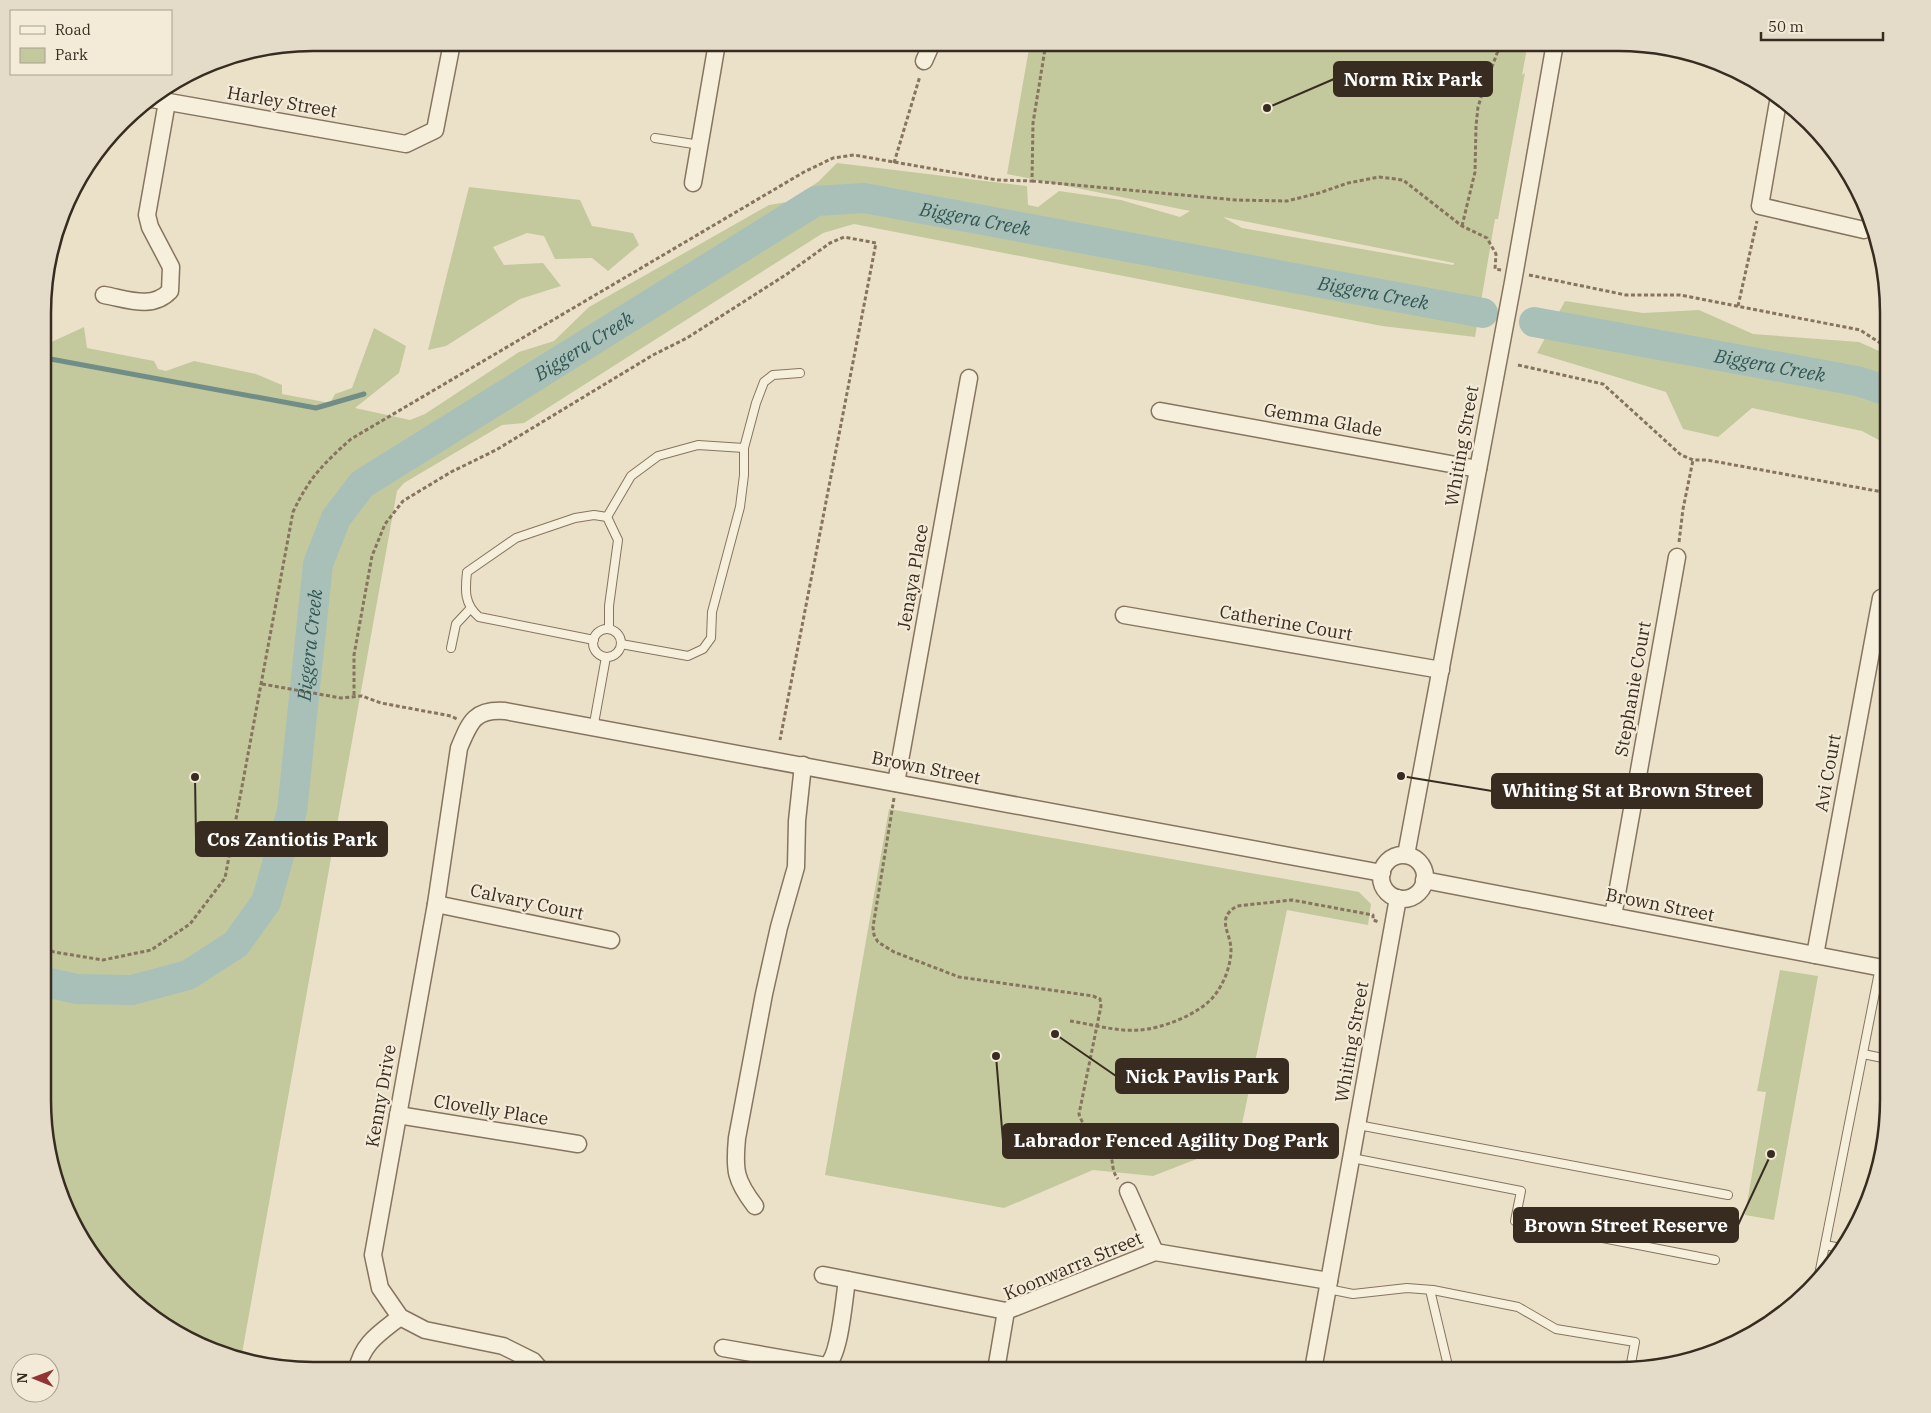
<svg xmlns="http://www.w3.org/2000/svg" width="1931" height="1413" viewBox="0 0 1931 1413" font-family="'IBM Plex Serif',serif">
  <rect width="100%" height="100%" fill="#ebe1c9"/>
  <!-- green -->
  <g fill="#c3c99d" fill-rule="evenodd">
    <path d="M1030,43H1528L1522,75L1525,73L1498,219H1495L1475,337L1382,326L854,224L823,233L524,423L502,425L404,483L397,491L241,1359L226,1356L148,1314L79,1235L45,1135V345L84,327L87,348L154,361L158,369L166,371L194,361L256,374L282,385V394L330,403L335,394L352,388L374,328L406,346L399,373L355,408L410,420L425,414L519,352L554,341L589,307L769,205L787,202L818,182L837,163L1027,186L1028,205L1038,207L1059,191L1121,200L1180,217L1190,211L1007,174ZM1223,217L1454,263V264L1453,265L1242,228Z"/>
    <polygon points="469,187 580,200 592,226 633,233 639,245 608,271 592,258 555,259 544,236 527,233 493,247 504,265 543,263 561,286 520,299 446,346 428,350"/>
    <polygon points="1565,301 1643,313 1699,310 1753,334 1859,342 1888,355 1888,445 1862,431 1752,408 1718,437 1683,429 1666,392 1537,353"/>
    <polygon points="889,809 1359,892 1371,904 1368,925 1287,910 1238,1143 1153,1176 1093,1170 1004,1208 825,1175"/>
    <polygon points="1780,970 1818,976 1774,1220 1745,1215 1766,1092 1757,1091"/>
  </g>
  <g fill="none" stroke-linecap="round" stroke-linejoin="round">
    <!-- stream -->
    <polyline stroke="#708e87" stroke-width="5" points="45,358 316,408 364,394"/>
    <!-- river -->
    <g stroke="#a9c0b9" stroke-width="30">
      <path id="s1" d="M1534,322L1857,381L1888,391"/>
      <path id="s2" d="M45,982L77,989L132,990L188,975L236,944L266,902L292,811L318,564L336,518L362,484L816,201L864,198L1483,313"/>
    </g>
    <defs>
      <g id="service">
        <polyline points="655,138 700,145"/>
        <polyline points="607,517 631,476 658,456 698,445 744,448"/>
        <circle cx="607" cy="643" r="14"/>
        <path d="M594,640L479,617C464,604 465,590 467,572L516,538L575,518L594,515L607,517L618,540L609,606V629"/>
        <polyline points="621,644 688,656 703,649 711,638 712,612 740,507 744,475 744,448 756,403 764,382 773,375 800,373"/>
        <polyline points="451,648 456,624 470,609"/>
        <polyline points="593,729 606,657"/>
        <polyline points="1863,1054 1888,1059"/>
        <polyline points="1358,1125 1728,1195"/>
        <polyline points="1352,1158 1521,1191 1515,1221 1715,1260"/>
        <polyline points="1825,1245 1841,1248"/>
        <polyline points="1818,1280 1880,967"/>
        <polyline points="1328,1289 1353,1294 1407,1288 1433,1290 1518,1307 1556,1329 1635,1342 1630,1369"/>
        <polyline points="1430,1290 1449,1370"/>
        <polyline points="830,1364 843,1370"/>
      </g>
      <g id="minor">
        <polyline points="924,61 932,43"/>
        <polyline points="1779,96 1760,206 1864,230"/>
        <polyline points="152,99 406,144 435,130 452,43"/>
        <polyline points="693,183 717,43"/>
        <path d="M104,295C127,299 152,310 170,291L171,267L150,227L147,215L167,102"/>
        <polyline points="1160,411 1478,469"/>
        <polyline points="1124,615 1441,670"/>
        <polyline points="896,783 969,378"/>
        <polyline points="1406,855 1513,282 1555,43"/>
        <circle cx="1403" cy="877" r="22"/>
        <polyline points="1424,880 1888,969"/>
        <polyline points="436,904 611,940"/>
        <polyline points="1613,916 1677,557"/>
        <polyline points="1815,955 1881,598"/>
        <polyline points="398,1115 578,1144"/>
        <polyline points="1128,1191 1155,1252"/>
        <path d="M755,1206C735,1180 734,1170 737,1138L764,994L779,927L796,867L797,821L803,765"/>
        <polyline points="823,1275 1006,1311"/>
        <path d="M723,1348L826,1366C840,1357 844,1299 847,1280"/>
        <path d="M357,1370C362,1343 380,1333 400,1317"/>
        <path d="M541,1370L533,1361L503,1346L425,1330L400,1317L380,1288L373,1255L436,904L459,748C470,722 474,709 505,711L1382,873"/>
        <polyline points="996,1370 1006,1311 1155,1252 1329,1281"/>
        <polyline points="1313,1370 1398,898"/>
      </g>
    </defs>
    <!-- service casing -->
    <use href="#service" stroke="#86745f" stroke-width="10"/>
    <!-- minor casing -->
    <use href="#minor" stroke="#86745f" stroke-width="19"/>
    <!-- path -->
    <g stroke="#86745f" stroke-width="3" stroke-dasharray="4 2.5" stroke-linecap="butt">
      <polyline points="894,163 920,76"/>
      <polyline points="1032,181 1236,200 1287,201 1319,193 1348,183 1379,177 1403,180 1462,226 1487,238 1496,254 1495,269 1501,270"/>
      <polyline points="1462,226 1475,172 1476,126 1478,107 1485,85 1501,43"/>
      <polyline points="1529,275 1626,295 1680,295 1860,330 1888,348"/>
      <polyline points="1738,306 1757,221"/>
      <polyline points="1518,365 1603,384 1681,455 1693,460 1707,460 1888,493"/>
      <polyline points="1679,542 1683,509 1693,460"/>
      <polyline points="1885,583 1888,572"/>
      <polyline points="262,684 341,698 362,696 381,703 451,716 457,719"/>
      <polyline points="354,695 354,655 372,556 385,524 403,501 451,472 496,450 653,355 687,338 787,274 830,243 844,237 876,243 780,740"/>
      <path d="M894,798L873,927L874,935L878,942L894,952L959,977L1093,996L1100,999L1101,1006L1079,1114C1083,1129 1099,1138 1108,1150C1115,1161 1110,1169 1118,1179"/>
      <path d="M45,948L54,952L103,960L151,950L190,924L225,878L293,512C309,478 323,464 351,439L804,172L833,158L854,155L997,180L1032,181L1033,123L1046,43"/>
      <path d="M1070,1021C1092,1024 1116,1032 1139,1030C1161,1029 1200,1014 1214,996C1224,984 1231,965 1231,950C1231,932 1215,919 1237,906L1292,900L1373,915V920L1379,922"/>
    </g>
    <!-- service -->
    <use href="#service" stroke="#f6efdc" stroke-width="8"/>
    <!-- minor -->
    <use href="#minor" stroke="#f6efdc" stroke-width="16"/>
  </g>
  <g text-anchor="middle" stroke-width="4.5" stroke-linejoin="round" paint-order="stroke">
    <!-- street labels -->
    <g font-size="18" fill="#382c21" stroke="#f3ebd8">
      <text transform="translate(282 102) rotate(10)" y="6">Harley Street</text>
      <text transform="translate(1323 420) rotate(10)" y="6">Gemma Glade</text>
      <text transform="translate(1462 446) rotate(-80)" y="6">Whiting Street</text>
      <text transform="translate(913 577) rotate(-80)" y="6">Jenaya Place</text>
      <text transform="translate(1286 623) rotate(10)" y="6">Catherine Court</text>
      <text transform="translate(1633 689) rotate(-80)" y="6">Stephanie Court</text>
      <text transform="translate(926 768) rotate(11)" y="6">Brown Street</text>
      <text transform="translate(1828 773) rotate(-80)" y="6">Avi Court</text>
      <text transform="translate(527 902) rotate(12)" y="6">Calvary Court</text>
      <text transform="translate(1660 905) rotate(11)" y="6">Brown Street</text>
      <text transform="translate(1352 1042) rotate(-80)" y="6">Whiting Street</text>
      <text transform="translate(381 1096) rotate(-80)" y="6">Kenny Drive</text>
      <text transform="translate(491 1110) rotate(9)" y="6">Clovelly Place</text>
      <text transform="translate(1073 1266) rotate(-23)" y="6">Koonwarra Street</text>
    </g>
    <!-- water labels -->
    <g font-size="19" font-style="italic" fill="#325654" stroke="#f3ebd8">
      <text dy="7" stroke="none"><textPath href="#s2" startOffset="1386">Biggera Creek</textPath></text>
      <text dy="7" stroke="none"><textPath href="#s2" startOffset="1791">Biggera Creek</textPath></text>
      <text dy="7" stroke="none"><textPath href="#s2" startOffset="951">Biggera Creek</textPath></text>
      <text dy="7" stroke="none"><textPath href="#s1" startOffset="240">Biggera Creek</textPath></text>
      <text dy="7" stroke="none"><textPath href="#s2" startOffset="516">Biggera Creek</textPath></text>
    </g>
  </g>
  <!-- crop -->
  <path d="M0 0H1931V1413H0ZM313 51H1618A262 262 0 0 1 1880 313V1100A262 262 0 0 1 1618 1362H313A262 262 0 0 1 51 1100V313A262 262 0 0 1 313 51Z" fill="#e4dcc9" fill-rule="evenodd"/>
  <path fill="none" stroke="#382c21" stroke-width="2.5" d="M313 51H1618A262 262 0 0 1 1880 313V1100A262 262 0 0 1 1618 1362H313A262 262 0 0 1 51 1100V313A262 262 0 0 1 313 51Z"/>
  <!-- callouts -->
  <path fill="none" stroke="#382c21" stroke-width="2" d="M1267 108L1334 79M1401 776L1492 791M195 777L196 839M1055 1034L1116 1076M996 1056L1003 1141M1771 1154L1738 1225"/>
  <g fill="#382c21" stroke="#f3ebd8" stroke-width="2">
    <circle cx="1267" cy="108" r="5"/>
    <circle cx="1401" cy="776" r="5"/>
    <circle cx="195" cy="777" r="5"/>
    <circle cx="1055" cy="1034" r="5"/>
    <circle cx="996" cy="1056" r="5"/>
    <circle cx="1771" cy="1154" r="5"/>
  </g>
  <g fill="#382c21" stroke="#382c21" stroke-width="2">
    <rect x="1334" y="62" width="158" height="34" rx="5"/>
    <rect x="1492" y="774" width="270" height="34" rx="5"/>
    <rect x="196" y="822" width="191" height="34" rx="5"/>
    <rect x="1116" y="1059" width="172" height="34" rx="5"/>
    <rect x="1003" y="1124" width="335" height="34" rx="5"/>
    <rect x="1514" y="1208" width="224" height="34" rx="5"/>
  </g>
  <g font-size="19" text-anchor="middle" font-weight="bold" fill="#fff">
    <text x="1413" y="86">Norm Rix Park</text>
    <text x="1627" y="797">Whiting St at Brown Street</text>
    <text x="292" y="846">Cos Zantiotis Park</text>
    <text x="1202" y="1083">Nick Pavlis Park</text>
    <text x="1171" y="1147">Labrador Fenced Agility Dog Park</text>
    <text x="1626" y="1232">Brown Street Reserve</text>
  </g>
  <!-- legend -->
  <rect x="10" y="10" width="162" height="65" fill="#f3ebd8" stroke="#a89f8f"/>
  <rect x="20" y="26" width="25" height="8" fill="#f6efdc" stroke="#a89f8f"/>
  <text x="55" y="35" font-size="15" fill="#382c21">Road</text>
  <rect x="20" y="48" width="25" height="15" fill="#c3c99d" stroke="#a89f8f"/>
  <text x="55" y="60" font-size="15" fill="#382c21">Park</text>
  <!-- north arrow -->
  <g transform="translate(35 1378) rotate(271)"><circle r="24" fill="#f3ebd8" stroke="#a89f8f"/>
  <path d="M0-4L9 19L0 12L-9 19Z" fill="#903434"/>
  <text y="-8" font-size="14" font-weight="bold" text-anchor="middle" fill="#382c21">N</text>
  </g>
  <!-- scale -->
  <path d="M1761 32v8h122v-8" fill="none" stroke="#382c21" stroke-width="2.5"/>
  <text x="1768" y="32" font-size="15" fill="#382c21" stroke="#f3ebd8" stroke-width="4" paint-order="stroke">50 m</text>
</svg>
